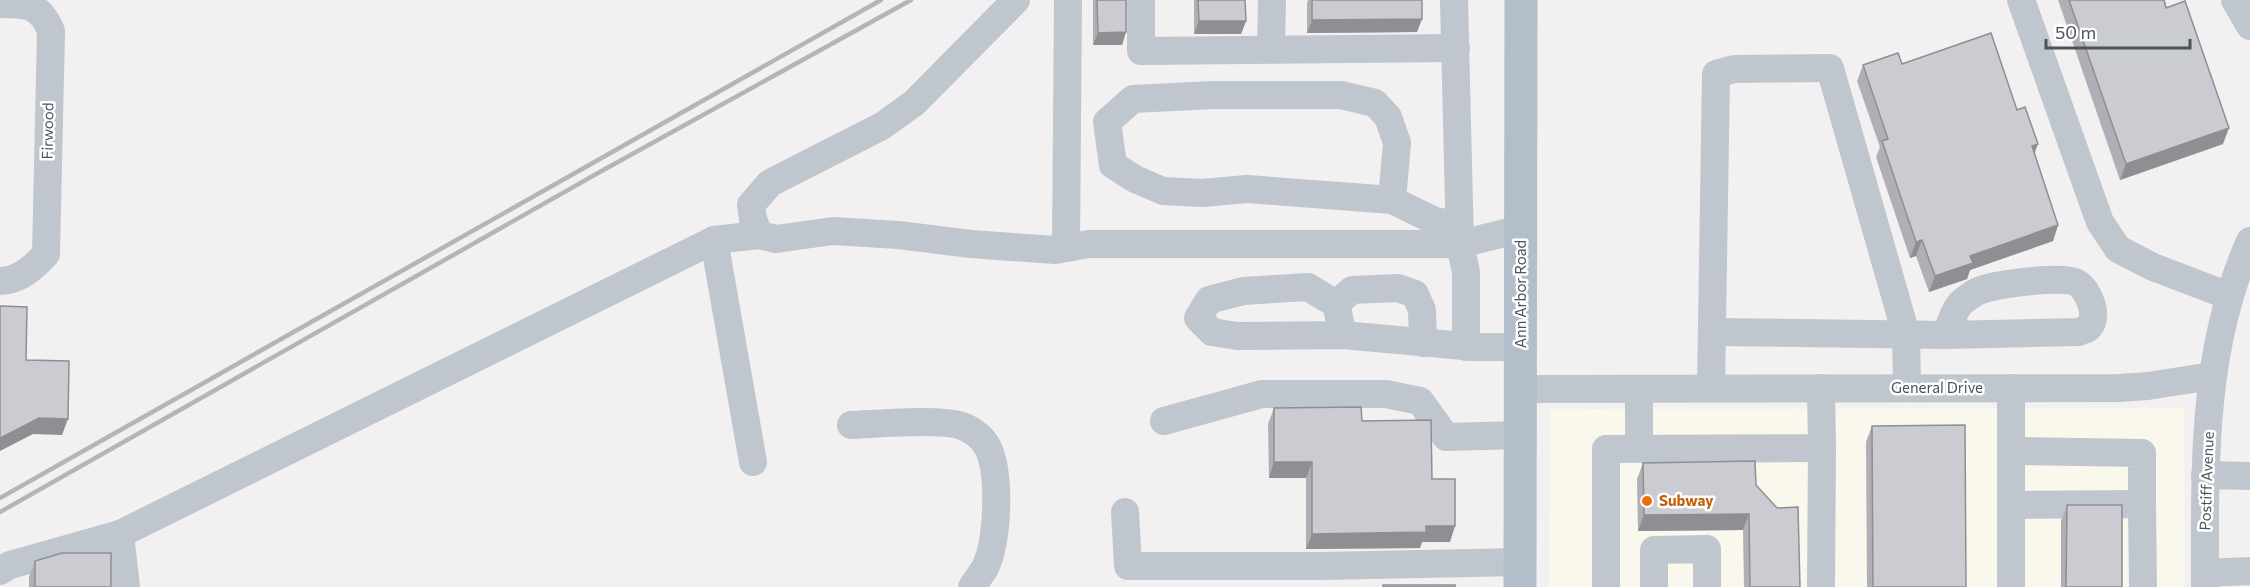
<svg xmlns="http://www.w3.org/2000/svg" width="2250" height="587" viewBox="0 0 2250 587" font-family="Commissioner,sans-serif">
  <rect width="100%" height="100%" fill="#f2f0f0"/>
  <!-- commercial -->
  <polygon fill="#faf7ec" points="2184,408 2185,587 1549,587 1550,409"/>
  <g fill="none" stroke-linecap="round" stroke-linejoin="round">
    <!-- minor -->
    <g stroke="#c0c6cd" stroke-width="28">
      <polyline points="1141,0 1141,51 1456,48"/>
      <polyline points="1454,0 1460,244 1466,272 1466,347"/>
      <polyline points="2021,0 2100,222 2118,249 2153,267 2229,296"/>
      <polyline points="2235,0 2250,26"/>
      <path d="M0,4C27,4 40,4 51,31L46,254C34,267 19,281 0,281"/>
      <polyline points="1271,49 1272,0"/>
      <polyline points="1392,200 1397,143 1388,117 1375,103 1341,95 1213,95 1133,99 1107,122 1113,165 1135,179 1163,191 1202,193 1247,189 1392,200 1435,221 1459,225"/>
      <polyline points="759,235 753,219 751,205 770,183 882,126 914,103 1016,0"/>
      <polyline points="714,240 759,235 776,239 833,231 898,235 971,244 1055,250 1089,244 1460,244 1521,229"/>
      <polyline points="1066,248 1068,0"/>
      <polyline points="1336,304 1352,290 1398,288 1415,294 1422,310 1423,343"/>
      <path d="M1712,332L1946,335L2079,332C2082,330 2085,330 2088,328C2100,318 2089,290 2077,283C2063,275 1998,284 1981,290C1975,292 1967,298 1962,302C1954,309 1950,326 1946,335"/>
      <polyline points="1343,335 1336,304 1308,287 1243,291 1209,300 1198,318 1212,332 1237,336 1343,335 1475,347 1521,347"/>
      <polyline points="1711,388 1716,74 1734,69 1830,68 1906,334 1907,388"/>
      <polyline points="2011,388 2011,587"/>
      <polyline points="1521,389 2119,388 2148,386 2212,376"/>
      <polyline points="1164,421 1262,394 1386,394 1420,401 1446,437 1520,435"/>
      <path d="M851,425C877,424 940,418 962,426C971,429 982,437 987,446C1001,472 998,541 985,568C981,574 976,581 972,587"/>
      <polyline points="1639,449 1639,389"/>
      <polyline points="2011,451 2142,453 2142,504"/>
      <polyline points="2205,475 2250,476"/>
      <polyline points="2011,505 2142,504 2143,587"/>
      <polyline points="1125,512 1128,566 1322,566 1520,562"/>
      <polyline points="0,571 10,565 120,534"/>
      <polyline points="2205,573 2250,571"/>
      <polyline points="126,587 120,534 714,240 753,462"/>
      <polyline points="1606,587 1606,449 1822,448 1821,388"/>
      <polyline points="1654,587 1654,550 1707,549 1707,587"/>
      <polyline points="1821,587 1822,448"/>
      <path d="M2205,587C2205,469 2201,351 2250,241"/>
    </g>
    <!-- major -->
    <polyline stroke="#b3becb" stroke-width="33" points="1520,587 1521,0"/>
    <!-- rail -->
    <g stroke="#b3b5b9" stroke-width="4.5">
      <polyline points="0,498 881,0"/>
      <polyline points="0,512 598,173 911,0"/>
    </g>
  </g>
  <!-- wall -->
  <g fill="#afafb5">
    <polygon points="1093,0 1126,0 1126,32 1122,45 1093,45"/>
    <polygon points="1194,0 1245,0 1246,21 1241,34 1194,34"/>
    <polygon points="1308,0 1422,0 1417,32 1307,33 1307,3"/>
    <polygon points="2058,0 2164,0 2223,144 2120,180"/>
    <polygon points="1902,64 2017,110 2034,154 2058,225 2053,241 1970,270 1967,279 1964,280 1929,292 1916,256 1910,258 1876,157 1880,147 1857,81 1863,65"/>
    <polygon points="1274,408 1362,421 1432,479 1450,542 1422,542 1420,548 1306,549 1306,478 1269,478 1268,424"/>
    <polygon points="1872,426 1966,587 1867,587 1866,442"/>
    <polygon points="1643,463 1756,485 1800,587 1744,587 1743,530 1638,531 1637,479"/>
    <polygon points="2067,505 2122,587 2061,587 2061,521"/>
    <polygon points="35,561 111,587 29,587 29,577"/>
  </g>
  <!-- shaded-wall -->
  <g fill="#8e8f93">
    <polygon points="1422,19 1417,32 1307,33 1312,20"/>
    <polygon points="1199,21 1246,21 1241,34 1194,34"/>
    <polygon points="1126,32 1122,45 1093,45 1098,33"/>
    <polygon points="2229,128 2223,144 2120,180 2126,164"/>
    <polygon points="2038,144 2032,160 2032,146"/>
    <polygon points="2058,225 2053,241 1970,270 1967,279 1964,280 1929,292 1935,276 1970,256"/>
    <polygon points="1922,240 1916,256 1910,258 1916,242"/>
    <polygon points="39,418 68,419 62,435 33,434 0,451 0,438"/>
    <polygon points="1274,462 1312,462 1306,478 1269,478"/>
    <polygon points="1749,514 1743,530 1638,531 1644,515"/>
    <polygon points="1426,526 1455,526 1450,542 1422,542 1420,548 1306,549 1312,534"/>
  </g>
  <!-- building -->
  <g fill="#cbccd2" stroke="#8e8f93" stroke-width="1.5">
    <polygon points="1097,0 1126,0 1126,32 1098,33"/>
    <polygon points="1198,0 1245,0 1246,21 1199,21"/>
    <polygon points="1312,0 1422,0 1422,19 1312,20"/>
    <polygon points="2069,0 2164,0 2166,8 2185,1 2229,128 2126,164"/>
    <polygon points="1991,33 2017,110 2025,107 2038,144 2032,146 2058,225 1970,256 1973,263 1970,264 1935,276 1922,240 1916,242 1882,141 1888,139 1863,65 1898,53 1902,64"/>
    <polygon points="0,306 27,307 26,360 69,361 68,419 39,418 0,438"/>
    <polygon points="1361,407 1362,421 1431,420 1432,479 1455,479 1455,526 1426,526 1426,532 1312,534 1312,462 1274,462 1274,408"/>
    <polygon points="1965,425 1966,587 1873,587 1872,426"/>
    <polygon points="1755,461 1756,485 1777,508 1798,507 1800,587 1750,587 1749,514 1644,515 1643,463"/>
    <polygon points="2067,505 2122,505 2122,587 2066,587"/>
    <polygon points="62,553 111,553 111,587 35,587 35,561"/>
    <rect x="1383" y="585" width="72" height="2"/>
  </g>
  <!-- markers -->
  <circle fill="#e8710a" stroke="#fff" stroke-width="2" cx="1647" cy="501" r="6"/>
  <g text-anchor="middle" stroke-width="5" stroke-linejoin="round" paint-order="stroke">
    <!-- street labels -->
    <g font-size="15" fill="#4a525b" stroke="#fff">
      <text transform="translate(48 131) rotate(-89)" y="5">Firwood</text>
      <text transform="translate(1521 294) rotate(-90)" y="5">Ann Arbor Road</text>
      <text x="1937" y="393">General Drive</text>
      <text transform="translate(2207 481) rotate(-88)" y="5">Postiff Avenue</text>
    </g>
    <!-- food labels -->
    <g font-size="15" font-weight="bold" fill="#c56008" stroke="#fff" text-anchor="start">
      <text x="1659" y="506">Subway</text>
    </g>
  </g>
  <!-- scale -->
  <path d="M2046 39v9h144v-9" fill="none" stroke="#4a525b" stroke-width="3"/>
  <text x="2055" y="39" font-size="18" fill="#4a525b" stroke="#ffffff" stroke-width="4.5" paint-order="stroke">50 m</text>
</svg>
